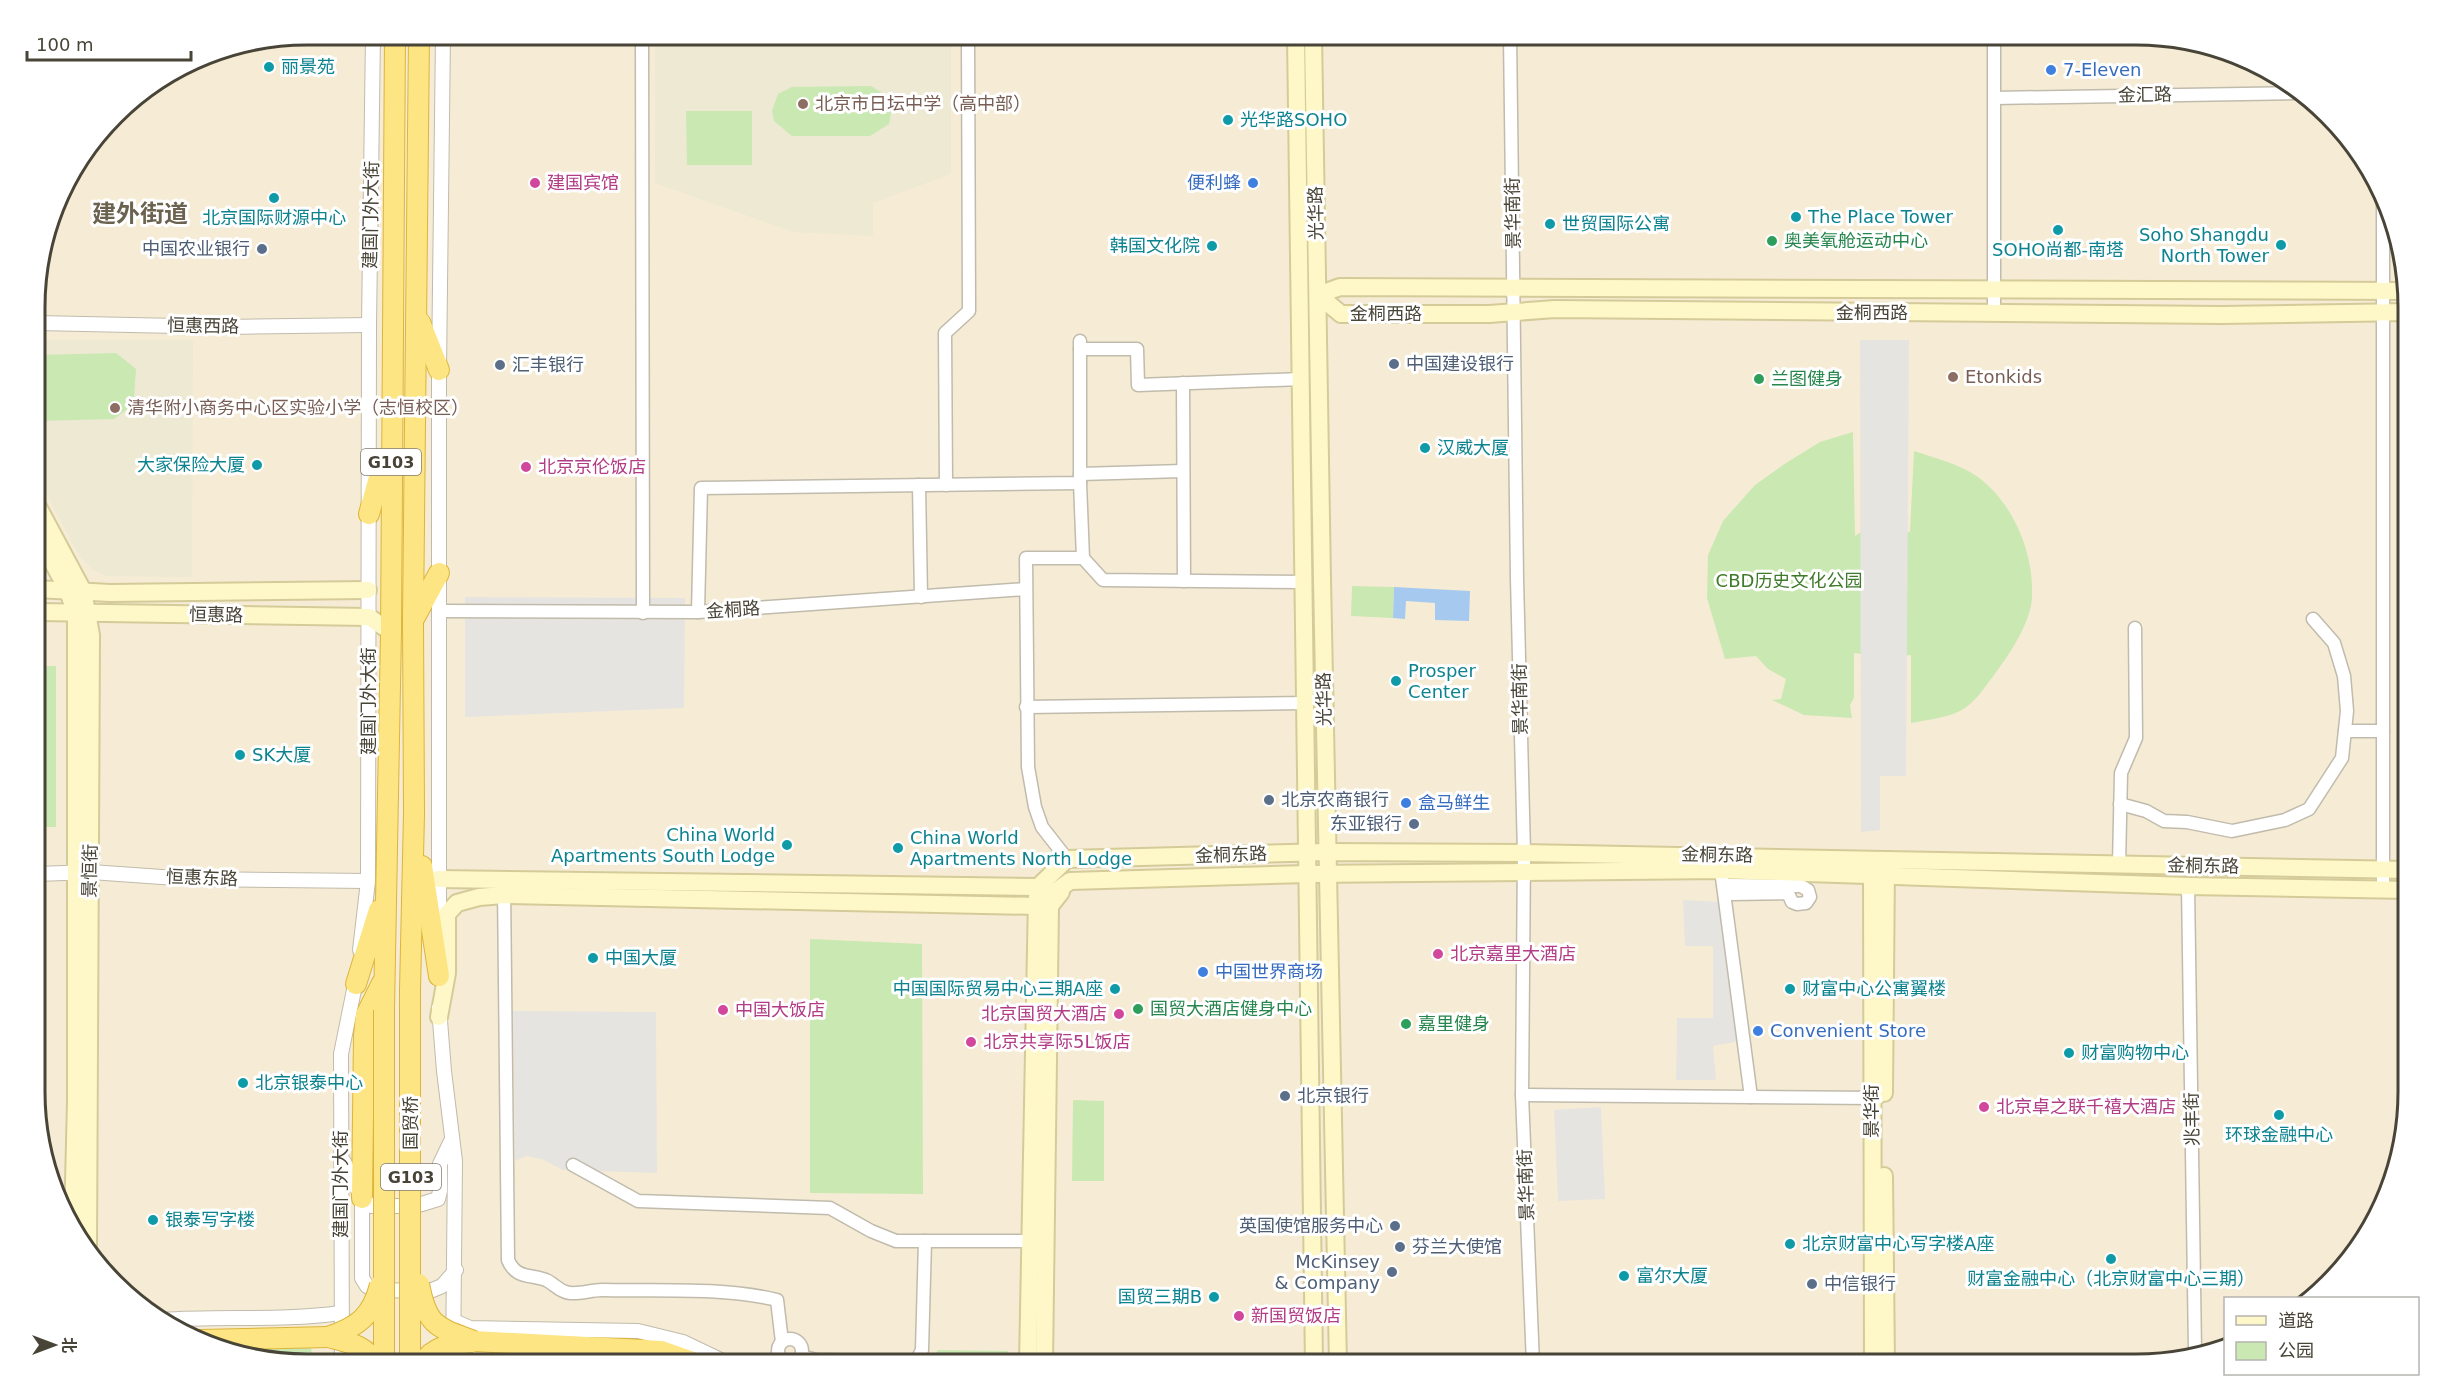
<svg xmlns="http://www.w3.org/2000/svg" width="2443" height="1399" viewBox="0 0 2443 1399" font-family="'DejaVu Sans','Noto Sans SC',sans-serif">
  <rect width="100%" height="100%" fill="#f4f2e9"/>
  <!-- commercial -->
  <polygon fill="#f6ecd5" points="307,35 2137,35 2207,44 2273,71 2363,156 2394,220 2408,289 2408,1110 2372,1229 2329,1284 2311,1298 2226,1298 2225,1342 2154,1364 306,1364 236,1355 170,1328 80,1243 37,1127 37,272 63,186 127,102 203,55"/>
  <!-- education -->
  <g fill="#ede9d3">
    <polygon points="655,35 951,35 951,174 873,203 873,236 793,232 655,183"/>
    <polygon points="37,340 193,340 192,577 106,576 93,570 80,557 37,477"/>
  </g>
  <!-- green -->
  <g fill="#cae8b2">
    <path d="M871,86C890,97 894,102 889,124L870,136H792L774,121L772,111L778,94L792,87Z"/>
    <polygon points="686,111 752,111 752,165 687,165"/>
    <polygon points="116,353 136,369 134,399 126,410 114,419 37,421 37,355"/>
    <path d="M1853,432L1855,536L1868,527H1889L1910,532L1914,451C1935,458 1960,464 1978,477C2014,504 2034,553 2032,597C2031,623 2009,655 1994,675C1985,687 1974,704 1960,711C1945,718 1927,720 1911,723V655L1887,658L1854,653V698L1850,705L1852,718L1804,715L1772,700L1781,699L1786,679L1768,669L1756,656L1725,659L1707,598L1708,555L1723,521L1755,485L1786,463L1820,442Z"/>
    <polygon points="1352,586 1394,587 1393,618 1351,616"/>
    <rect x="37" y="666" width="19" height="161"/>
    <polygon points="810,939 922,944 923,1194 810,1193"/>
    <polygon points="1073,1100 1104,1101 1104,1181 1072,1181"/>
    <polygon points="229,1345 311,1346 312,1356 246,1352"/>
    <polygon points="938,1350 1008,1351 1009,1364 927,1364"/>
    <polygon points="497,1357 633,1359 607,1364 497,1364"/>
  </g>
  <!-- parking -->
  <g fill="#e6e4e1">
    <polygon points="1860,340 1909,340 1906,776 1880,776 1880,830 1861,832"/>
    <polygon points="465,597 685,598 684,708 465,717"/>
    <polygon points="1683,900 1721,902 1740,1041 1713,1046 1716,1080 1676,1080 1677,1018 1713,1018 1713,946 1685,946"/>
    <polygon points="513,1011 656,1012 657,1173 563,1170 542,1159 526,1156 515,1161"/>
    <polygon points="1601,1107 1605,1199 1558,1201 1554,1110"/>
  </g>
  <!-- water -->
  <polygon fill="#a6c9f0" points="1394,587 1470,591 1469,621 1435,620 1435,603 1406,601 1405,619 1393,618"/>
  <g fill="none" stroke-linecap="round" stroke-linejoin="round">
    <defs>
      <g id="minor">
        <polyline points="642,35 643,613"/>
        <polyline points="1510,35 1517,579 1524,853 1522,1095 1533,1364"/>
        <polyline points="1995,98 2296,93"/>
        <polyline points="1994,314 1994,35"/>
        <polyline points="1080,349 1137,349 1138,385 1301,379"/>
        <polyline points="1183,383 1184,581"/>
        <polyline points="1080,474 1183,471"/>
        <polyline points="1080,483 1083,558"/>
        <polyline points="919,485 921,597"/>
        <polyline points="946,485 945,333 969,311 968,35"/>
        <polyline points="439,611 698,612 1026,589"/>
        <polyline points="698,612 701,488 1080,483 1080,341"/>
        <polyline points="1026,707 1305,703"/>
        <polyline points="2345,731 2383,731"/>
        <polyline points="2120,804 2146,811 2164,821 2187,822 2232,831 2285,820 2309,809 2342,758 2347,711 2344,676 2334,643 2313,619"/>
        <polyline points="1067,859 1042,827 1035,807 1028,767 1026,558 1083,558 1103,580 1304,582"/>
        <polyline points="2119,865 2121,773 2136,738 2135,628"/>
        <polyline points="1721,870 1751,1097"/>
        <polyline points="1729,885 1801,886 1808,890 1810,897 1806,903 1797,904 1792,902 1788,893 1730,894"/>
        <polyline points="2188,886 2195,1351"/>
        <path d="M504,887L508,1260C516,1279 530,1274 546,1280C555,1284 559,1292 570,1293C581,1294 591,1290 602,1290C658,1291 723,1287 777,1300L782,1342"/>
        <polyline points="2383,890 2383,198"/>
        <polyline points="1522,1095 1878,1098"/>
        <polyline points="573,1165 638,1201 830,1208 871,1231 896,1241 1030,1241"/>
        <circle cx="790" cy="1351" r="12"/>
        <polyline points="801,1356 816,1360 910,1362 917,1360 922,1350 925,1241"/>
      </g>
      <g id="tertiary">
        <polyline points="37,323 225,327 369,325"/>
        <polyline points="37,874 91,872 190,879 368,881"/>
        <polyline points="439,925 439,370 443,35"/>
        <polyline points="360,950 368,881 369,325 373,35"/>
        <polyline points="439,1008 444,1071 455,1161 453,1364"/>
        <polyline points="344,1162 362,1198 371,1206 415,1206 438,1199 440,1191 440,1164 452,1139"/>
        <polyline points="362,1198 362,1278 367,1286 374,1290 430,1291 442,1286 456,1270"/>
        <path d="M162,1320C222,1316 282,1321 341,1313"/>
        <polyline points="454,1321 470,1328 638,1331 683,1342 729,1364"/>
        <polyline points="342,1364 341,1054 357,975"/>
      </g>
      <g id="secondary">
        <polyline points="1296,35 1314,1364"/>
        <polyline points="1313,35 1322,580 1338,1364"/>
        <polyline points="2408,291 1340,287 1318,295 1341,314 1489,314 1555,309 2221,315 2408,312"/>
        <polyline points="37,505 83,591 91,635 88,1250"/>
        <polyline points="37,533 68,591 76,614 76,1101 73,1224"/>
        <polyline points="37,589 110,593 368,590"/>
        <polyline points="37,612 369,617 391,632"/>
        <polyline points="1872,866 1873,1364"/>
        <polyline points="438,879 1038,887"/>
        <polyline points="1038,887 1067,859 1328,852 1524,853 2408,870"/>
        <polyline points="439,1017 447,973 447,914 457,903 479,897 504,895 1036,906 1070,881 1308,874 1721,870 2188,886 2408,890"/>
        <polyline points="1884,1093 1886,864"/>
        <polyline points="1884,1176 1886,1364"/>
        <polyline points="1028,1364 1037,897"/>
        <polyline points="1044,1364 1050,906 1061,892"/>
      </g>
      <g id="trunk">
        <polyline points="420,322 439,370"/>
        <polyline points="369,514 383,463"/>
        <polyline points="415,617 439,573"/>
        <polyline points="422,866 439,976"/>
        <polyline points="356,984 379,910"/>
        <polyline points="410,990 414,814 413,619 419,35"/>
        <polyline points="384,1010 391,632 395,35"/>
        <polyline points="362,1198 364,1036 366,1015 382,983"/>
        <polyline points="200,1340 328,1337"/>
        <polyline points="474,1341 661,1351 698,1364"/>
      </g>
    </defs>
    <!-- minor casing -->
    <use href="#minor" stroke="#c0bbac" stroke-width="15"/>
    <!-- tertiary casing -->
    <use href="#tertiary" stroke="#c0bbac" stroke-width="16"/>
    <!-- secondary casing -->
    <use href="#secondary" stroke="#d4cb99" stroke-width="20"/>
    <!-- trunk casing -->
    <use href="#trunk" stroke="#ddb43b" stroke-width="22"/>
    <!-- minor -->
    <use href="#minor" stroke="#fff" stroke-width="12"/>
    <!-- tertiary -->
    <use href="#tertiary" stroke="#fff" stroke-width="14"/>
    <!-- secondary -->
    <use href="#secondary" stroke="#fef8c9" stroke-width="16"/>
    <!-- trunk -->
    <use href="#trunk" stroke="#fce582" stroke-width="20"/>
    <defs>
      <g id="trunk-bridge">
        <path d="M419,1284C427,1326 436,1327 474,1341"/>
        <path d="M328,1337C357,1327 372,1317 380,1285"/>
        <path d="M328,1337C346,1342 368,1345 375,1364"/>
        <polyline points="384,1364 384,1010"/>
        <polyline points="410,1364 410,990"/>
        <path d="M422,1364C433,1345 452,1344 472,1342"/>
      </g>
    </defs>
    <!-- trunk-bridge casing -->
    <use href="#trunk-bridge" stroke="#ddb43b" stroke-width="22" stroke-linecap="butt"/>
    <!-- trunk-bridge -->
    <use href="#trunk-bridge" stroke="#fce582" stroke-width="20"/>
  </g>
  <!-- markers -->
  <g fill="#0f9aa8" stroke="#fff" stroke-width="2">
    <circle cx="269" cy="67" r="6"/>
    <circle cx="1228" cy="120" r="6"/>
    <circle cx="274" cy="198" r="6"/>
    <circle cx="1796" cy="217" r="6"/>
    <circle cx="1550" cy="224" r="6"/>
    <circle cx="2058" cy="230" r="6"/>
    <circle cx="2281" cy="245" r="6"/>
    <circle cx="1212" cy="246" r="6"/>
    <circle cx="1425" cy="448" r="6"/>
    <circle cx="257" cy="465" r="6"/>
    <circle cx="1396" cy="681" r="6"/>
    <circle cx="240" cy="755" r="6"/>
    <circle cx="787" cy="845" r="6"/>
    <circle cx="898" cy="848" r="6"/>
    <circle cx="593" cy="958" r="6"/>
    <circle cx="1115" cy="989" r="6"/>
    <circle cx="1790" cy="989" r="6"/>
    <circle cx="2069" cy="1053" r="6"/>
    <circle cx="243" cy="1083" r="6"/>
    <circle cx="2279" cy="1115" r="6"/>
    <circle cx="153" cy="1220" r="6"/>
    <circle cx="1790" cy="1244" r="6"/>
    <circle cx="2111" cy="1259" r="6"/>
    <circle cx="1624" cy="1276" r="6"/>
    <circle cx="1214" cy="1297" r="6"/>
  </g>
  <g fill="#3f7fe0" stroke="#fff" stroke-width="2">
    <circle cx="2051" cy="70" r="6"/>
    <circle cx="1253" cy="183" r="6"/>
    <circle cx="1406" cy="803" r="6"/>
    <circle cx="1203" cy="972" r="6"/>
    <circle cx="1758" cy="1031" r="6"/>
  </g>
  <g fill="#8d6e63" stroke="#fff" stroke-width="2">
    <circle cx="803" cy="104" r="6"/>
    <circle cx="1953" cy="377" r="6"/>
    <circle cx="115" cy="408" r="6"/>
  </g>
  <g fill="#d1479c" stroke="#fff" stroke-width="2">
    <circle cx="535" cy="183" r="6"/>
    <circle cx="526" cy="467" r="6"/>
    <circle cx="1438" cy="954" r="6"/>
    <circle cx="723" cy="1010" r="6"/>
    <circle cx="1119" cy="1014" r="6"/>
    <circle cx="971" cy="1042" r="6"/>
    <circle cx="1984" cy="1107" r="6"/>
    <circle cx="1239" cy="1316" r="6"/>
  </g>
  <g fill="#2e9e5b" stroke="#fff" stroke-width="2">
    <circle cx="1772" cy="241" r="6"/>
    <circle cx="1759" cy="379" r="6"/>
    <circle cx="1138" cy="1009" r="6"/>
    <circle cx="1406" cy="1024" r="6"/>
  </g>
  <g fill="#5c6f8a" stroke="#fff" stroke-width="2">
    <circle cx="262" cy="249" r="6"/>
    <circle cx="1394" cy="364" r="6"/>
    <circle cx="500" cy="365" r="6"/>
    <circle cx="1269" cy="800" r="6"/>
    <circle cx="1414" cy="824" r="6"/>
    <circle cx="1285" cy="1096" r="6"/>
    <circle cx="1395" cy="1226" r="6"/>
    <circle cx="1400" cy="1247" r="6"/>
    <circle cx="1392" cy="1272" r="6"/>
    <circle cx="1812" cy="1284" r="6"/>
  </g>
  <g text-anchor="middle" stroke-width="6" stroke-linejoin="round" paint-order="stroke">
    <!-- shield labels -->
    <g fill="#fff" stroke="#7f7c73" stroke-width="1.5">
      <rect x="361" y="449" width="60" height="26" rx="4.5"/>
      <rect x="381" y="1164" width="60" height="26" rx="4.5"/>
    </g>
    <g font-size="16" font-weight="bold" fill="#484437">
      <text x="391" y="468">G103</text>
      <text x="411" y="1183">G103</text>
    </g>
    <!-- culture labels -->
    <g font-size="18" fill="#0d838f" stroke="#fff" text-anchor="start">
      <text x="281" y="73">丽景苑</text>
      <text x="1240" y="126">光华路SOHO</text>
      <text x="1808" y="223">The Place Tower</text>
      <text x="274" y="224" text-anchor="middle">北京国际财源中心</text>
      <text x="1562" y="230">世贸国际公寓</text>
      <text x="2269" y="241" text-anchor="end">Soho Shangdu<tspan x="2269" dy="21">North Tower</tspan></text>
      <text x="1200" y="252" text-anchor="end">韩国文化院</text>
      <text x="2058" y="256" text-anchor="middle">SOHO尚都-南塔</text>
      <text x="1437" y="454">汉威大厦</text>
      <text x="245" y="471" text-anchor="end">大家保险大厦</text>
      <text x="1408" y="677">Prosper<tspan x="1408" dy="21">Center</tspan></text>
      <text x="252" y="761">SK大厦</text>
      <text x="775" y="841" text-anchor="end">China World<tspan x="775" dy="21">Apartments South Lodge</tspan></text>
      <text x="910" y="844">China World<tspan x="910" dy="21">Apartments North Lodge</tspan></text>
      <text x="605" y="964">中国大厦</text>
      <text x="1103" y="995" text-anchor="end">中国国际贸易中心三期A座</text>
      <text x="1802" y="995">财富中心公寓翼楼</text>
      <text x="2081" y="1059">财富购物中心</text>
      <text x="255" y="1089">北京银泰中心</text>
      <text x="2279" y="1141" text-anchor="middle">环球金融中心</text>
      <text x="165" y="1226">银泰写字楼</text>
      <text x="1802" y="1250">北京财富中心写字楼A座</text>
      <text x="1636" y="1282">富尔大厦</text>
      <text x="2111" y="1285" text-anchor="middle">财富金融中心（北京财富中心三期）</text>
      <text x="1202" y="1303" text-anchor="end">国贸三期B</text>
    </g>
    <!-- shop labels -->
    <g font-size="18" fill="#366cbe" stroke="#fff" text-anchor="start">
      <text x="2063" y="76">7-Eleven</text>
      <text x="1241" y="189" text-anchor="end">便利蜂</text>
      <text x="1418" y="809">盒马鲜生</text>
      <text x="1215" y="978">中国世界商场</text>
      <text x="1770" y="1037">Convenient Store</text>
    </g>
    <!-- street labels -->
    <g font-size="18" fill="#484437" stroke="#fff">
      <text transform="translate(2145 95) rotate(-1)" y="6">金汇路</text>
      <text transform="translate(1316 213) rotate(-91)" y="6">光华路</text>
      <text transform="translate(1513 213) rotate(-91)" y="6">景华南街</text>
      <text transform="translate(371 215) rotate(-89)" y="6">建国门外大街</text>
      <text x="1872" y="319">金桐西路</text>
      <text x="1386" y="320">金桐西路</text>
      <text transform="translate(203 326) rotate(1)" y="6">恒惠西路</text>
      <text transform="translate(733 610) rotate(-4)" y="6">金桐路</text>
      <text transform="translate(216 615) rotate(1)" y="6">恒惠路</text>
      <text transform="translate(1324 699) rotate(-91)" y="6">光华路</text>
      <text transform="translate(1520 699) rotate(-91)" y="6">景华南街</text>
      <text transform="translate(369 701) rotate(-90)" y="6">建国门外大街</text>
      <text transform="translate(1231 855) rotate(-2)" y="6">金桐东路</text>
      <text transform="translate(1717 855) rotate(1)" y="6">金桐东路</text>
      <text transform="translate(2203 866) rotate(1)" y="6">金桐东路</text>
      <text transform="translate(90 871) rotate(-89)" y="6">景恒街</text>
      <text transform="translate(202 878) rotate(2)" y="6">恒惠东路</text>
      <text transform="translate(1872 1111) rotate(-90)" y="6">景华街</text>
      <text transform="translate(2192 1119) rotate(-91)" y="6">兆丰街</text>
      <text transform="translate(411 1123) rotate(-90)" y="6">国贸桥</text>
      <text transform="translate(341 1184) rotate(-90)" y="6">建国门外大街</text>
      <text transform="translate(1526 1185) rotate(-92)" y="6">景华南街</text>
    </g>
    <!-- education labels -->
    <g font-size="18" fill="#785e54" stroke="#fff" text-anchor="start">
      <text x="815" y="110">北京市日坛中学（高中部）</text>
      <text x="1965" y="383">Etonkids</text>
      <text x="127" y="414">清华附小商务中心区实验小学（志恒校区）</text>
    </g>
    <!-- hotel labels -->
    <g font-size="18" fill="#b23c85" stroke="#fff" text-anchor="start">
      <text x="547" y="189">建国宾馆</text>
      <text x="538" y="473">北京京伦饭店</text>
      <text x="1450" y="960">北京嘉里大酒店</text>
      <text x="735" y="1016">中国大饭店</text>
      <text x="1107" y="1020" text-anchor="end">北京国贸大酒店</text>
      <text x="983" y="1048">北京共享际5L饭店</text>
      <text x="1996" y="1113">北京卓之联千禧大酒店</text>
      <text x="1251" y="1322">新国贸饭店</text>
    </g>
    <!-- leisure labels -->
    <g font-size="18" fill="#27864d" stroke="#fff" text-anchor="start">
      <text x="1784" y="247">奥美氧舱运动中心</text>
      <text x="1771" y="385">兰图健身</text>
      <text x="1150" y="1015">国贸大酒店健身中心</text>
      <text x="1418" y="1030">嘉里健身</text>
    </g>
    <!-- service labels -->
    <g font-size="18" fill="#4e5e75" stroke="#fff" text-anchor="start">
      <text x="250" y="255" text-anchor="end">中国农业银行</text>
      <text x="1406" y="370">中国建设银行</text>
      <text x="512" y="371">汇丰银行</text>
      <text x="1281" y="806">北京农商银行</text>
      <text x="1402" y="830" text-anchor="end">东亚银行</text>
      <text x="1297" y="1102">北京银行</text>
      <text x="1383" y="1232" text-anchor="end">英国使馆服务中心</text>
      <text x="1412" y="1253">芬兰大使馆</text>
      <text x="1380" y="1268" text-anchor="end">McKinsey<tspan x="1380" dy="21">&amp; Company</tspan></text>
      <text x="1824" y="1290">中信银行</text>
    </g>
    <!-- park labels -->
    <g font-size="18" fill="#3f7a2a" stroke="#fff">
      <text x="1789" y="587">CBD历史文化公园</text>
    </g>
    <!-- district labels -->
    <g font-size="24" font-weight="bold" fill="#6b634f" stroke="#fff">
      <text x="140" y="222">建外街道</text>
    </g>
  </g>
  <!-- crop -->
  <path d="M0 0H2443V1399H0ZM307 45H2136A262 262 0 0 1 2398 307V1092A262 262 0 0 1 2136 1354H307A262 262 0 0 1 45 1092V307A262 262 0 0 1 307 45Z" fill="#fff" fill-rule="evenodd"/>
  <path fill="none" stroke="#484437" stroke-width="3" d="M307 45H2136A262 262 0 0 1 2398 307V1092A262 262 0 0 1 2136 1354H307A262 262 0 0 1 45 1092V307A262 262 0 0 1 307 45Z"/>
  <!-- legend -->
  <rect x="2224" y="1297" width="195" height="78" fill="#ffffff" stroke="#b6b4af" stroke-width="1.5"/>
  <rect x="2236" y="1316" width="30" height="9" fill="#fef8c9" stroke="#b6b4af" stroke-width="1.5"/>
  <text x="2278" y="1327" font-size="18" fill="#484437">道路</text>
  <rect x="2236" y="1342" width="30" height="18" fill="#cae8b2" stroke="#b6b4af" stroke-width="1.5"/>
  <text x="2278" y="1357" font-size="18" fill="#484437">公园</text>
  <!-- north arrow -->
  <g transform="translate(54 1345) rotate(90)" stroke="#ffffff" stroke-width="4.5" paint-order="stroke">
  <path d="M0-4.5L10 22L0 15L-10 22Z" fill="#484437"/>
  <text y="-9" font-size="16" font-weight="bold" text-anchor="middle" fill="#484437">北</text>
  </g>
  <!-- scale -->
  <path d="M27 51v9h164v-9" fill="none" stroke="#484437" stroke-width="3"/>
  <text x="36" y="51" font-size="18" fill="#484437" stroke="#ffffff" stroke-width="4.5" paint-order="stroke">100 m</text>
</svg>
